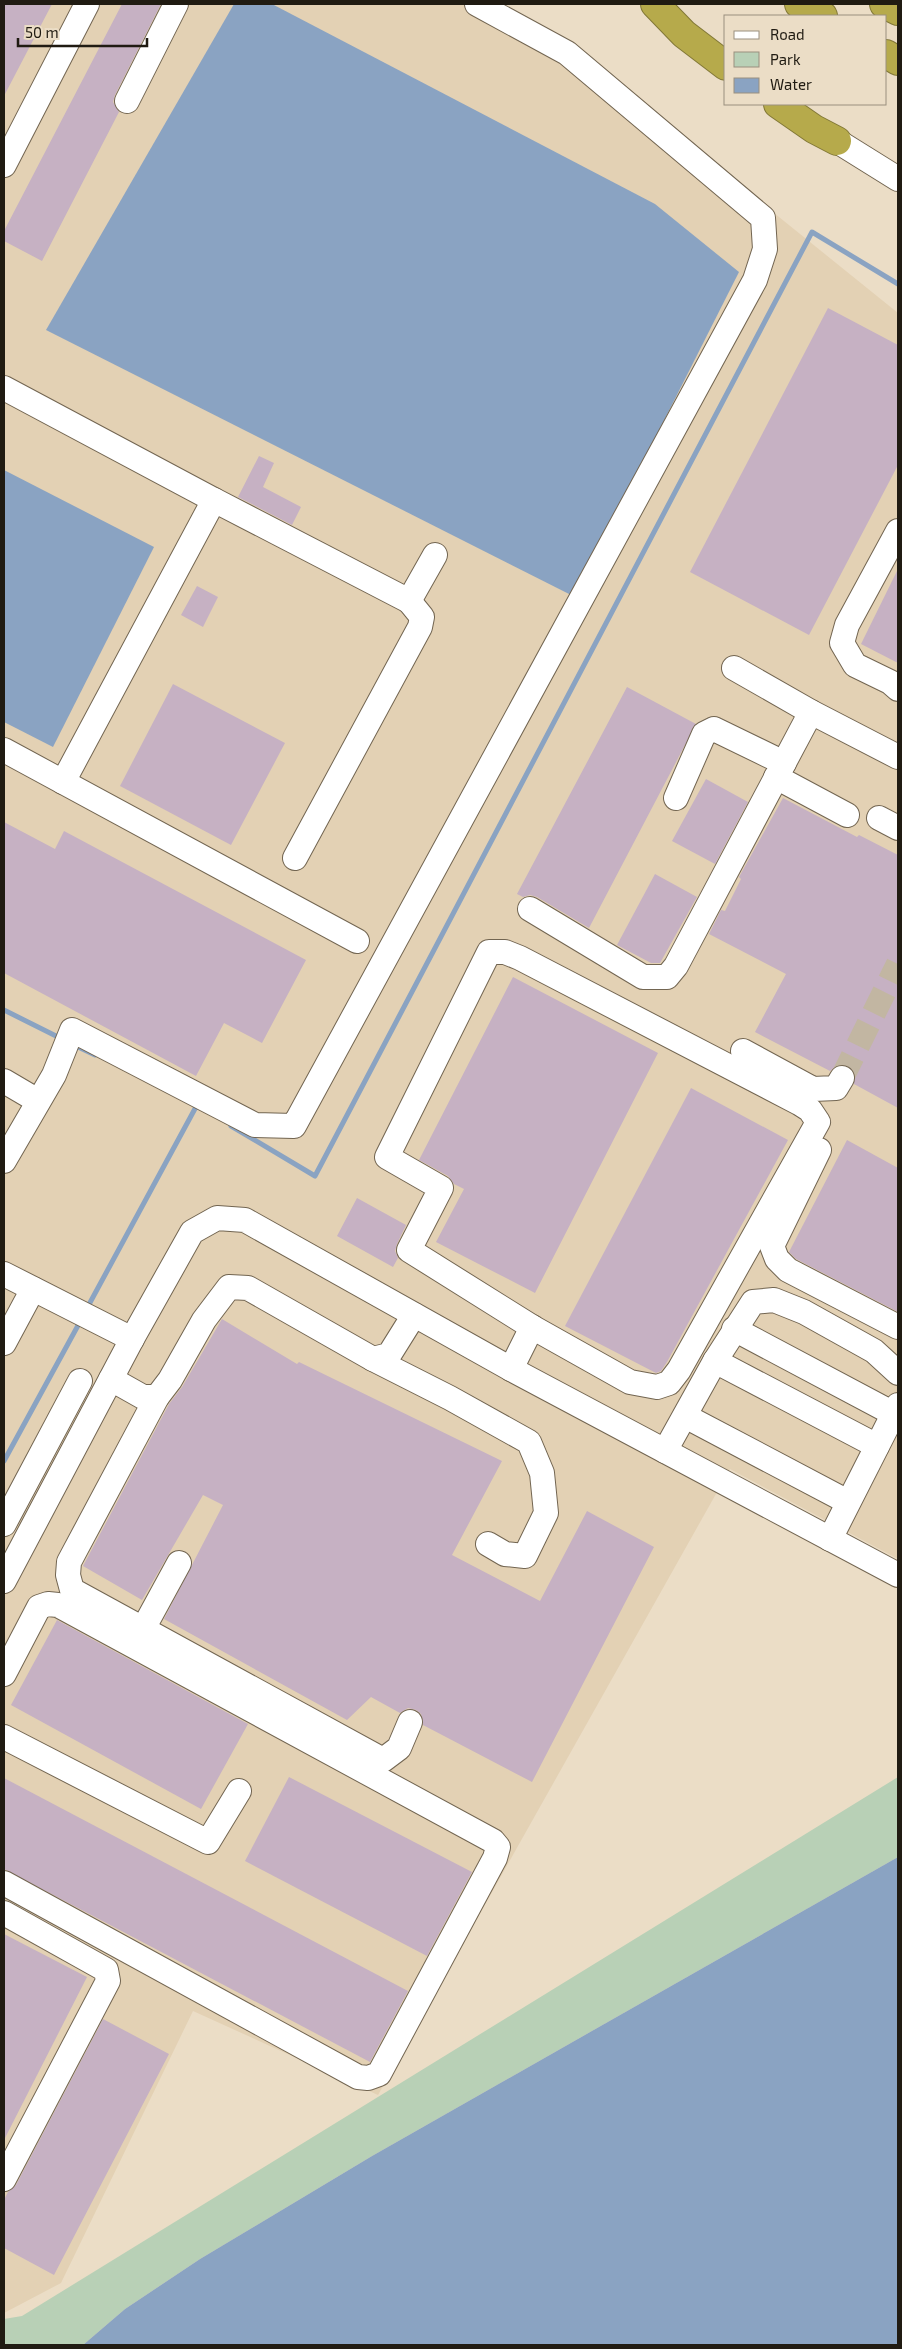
<svg xmlns="http://www.w3.org/2000/svg" width="902" height="2349" viewBox="0 0 902 2349" font-family="'Exo 2',sans-serif">
  <rect width="100%" height="100%" fill="#ebddc6"/>
  <!-- built -->
  <polygon fill="#e3d1b4" points="4,4 488,4 562,42 898,313 898,1559 730,1469 378,2095 193,2011 61,2283 4,2313"/>
  <!-- green -->
  <polygon fill="#b8d0b6" points="898,1777 898,1857 372,2156 200,2259 125,2309 83,2345 4,2345 4,2319 22,2316"/>
  <!-- water -->
  <g fill="#8aa3c2">
    <polygon points="234,4 272,4 655,204 739,272 575,597 46,330"/>
    <polygon points="4,470 154,547 53,747 4,722"/>
    <polygon points="898,1857 898,2345 83,2345 125,2309 200,2259 372,2156"/>
  </g>
  <g fill="none" stroke-linecap="round" stroke-linejoin="round">
    <!-- stream -->
    <g stroke="#8aa3c2" stroke-width="5">
      <polyline points="4,1010 62,1039"/>
      <polyline points="74,1045 95,1055"/>
      <polyline points="231,1126 315,1176 812,232 898,284"/>
      <polyline points="86,1310 197,1105 201,1107"/>
      <polyline points="4,1461 81,1320"/>
    </g>
  </g>
  <!-- building -->
  <g fill="#c6b1c3">
    <polygon points="4,4 52,4 4,96"/>
    <polygon points="122,4 161,4 115,95 113,102 119,112 42,261 4,241 4,231"/>
    <polygon points="828,308 898,345 898,465 809,635 690,572"/>
    <polygon points="259,456 274,463 263,487 301,507 292,525 238,497"/>
    <polygon points="898,569 898,663 861,644"/>
    <polygon points="197,586 218,597 203,627 181,615"/>
    <polygon points="173,684 285,743 231,845 120,786"/>
    <polygon points="627,687 696,724 589,928 537,897 530,895 523,897 517,894"/>
    <polygon points="706,779 748,802 715,864 672,841"/>
    <polygon points="783,798 857,837 859,835 898,855 898,1108 854,1084 854,1072 849,1066 836,1066 830,1071 755,1032 786,974 709,934 721,910 725,911 741,879 739,877"/>
    <polygon points="4,822 55,849 64,831 306,960 262,1043 224,1023 196,1076 4,973"/>
    <polygon points="655,874 697,897 660,963 651,963 617,945"/>
    <polygon points="513,977 658,1053 535,1293 436,1242 464,1189 454,1184 448,1176 419,1160"/>
    <polygon points="691,1088 788,1140 667,1362 661,1371 656,1373 565,1326"/>
    <polygon points="847,1140 898,1168 898,1312 796,1259 789,1252"/>
    <polygon points="357,1198 406,1225 397,1244 395,1251 398,1258 393,1267 337,1236"/>
    <polygon points="222,1319 297,1364 299,1362 502,1461 452,1555 540,1601 587,1511 654,1547 532,1782 423,1725 421,1714 416,1710 408,1708 400,1713 371,1697 347,1720 164,1619 223,1505 203,1495 142,1600 83,1566 169,1404 182,1387"/>
    <polygon points="57,1620 248,1724 201,1809 11,1705"/>
    <polygon points="289,1777 472,1872 427,1956 245,1861"/>
    <polygon points="4,1778 408,1991 370,2062 4,1869"/>
    <polygon points="4,1934 87,1977 4,2140"/>
    <polygon points="103,2019 169,2054 54,2275 4,2248 4,2200 8,2192 16,2185"/>
  </g>
  <g fill="none" stroke-linecap="round" stroke-linejoin="round">
    <!-- minor-tunnel -->
    <polyline stroke="#c2b6a2" stroke-width="24" stroke-dasharray="24 12" stroke-linecap="butt" points="842,1078 898,964"/>
    <defs>
      <g id="minor">
        <polyline points="127,101 176,4"/>
        <polyline points="837,141 898,179"/>
        <polyline points="4,165 87,4"/>
        <polyline points="4,388 214,500"/>
        <polyline points="898,531 847,625 842,643 855,665 890,682 898,689"/>
        <polyline points="734,668 811,712 898,757"/>
        <polyline points="4,750 357,941"/>
        <polyline points="776,777 847,815"/>
        <polyline points="63,782 214,500 409,601 435,555"/>
        <polyline points="676,798 704,734 714,729 784,763"/>
        <polyline points="879,818 898,828"/>
        <polyline points="295,858 420,627 422,617 409,601"/>
        <polyline points="530,909 643,977 667,977 676,966 811,712"/>
        <polygon points="489,952 505,952 520,958 799,1103 810,1110 818,1122 679,1370 669,1383 657,1387 630,1382 532,1327 409,1250 441,1188 387,1157"/>
        <polyline points="743,1051 813,1089 836,1088 842,1078"/>
        <polyline points="4,1081 38,1101"/>
        <polyline points="819,1150 772,1246 777,1259 788,1270 898,1327"/>
        <polyline points="4,1161 54,1075 72,1030 255,1125 294,1126 755,280 765,249 763,218 567,53 477,4"/>
        <polyline points="4,1274 132,1339"/>
        <polyline points="734,1329 894,1414"/>
        <polyline points="4,1343 33,1289"/>
        <polyline points="373,1359 450,1398 529,1442 542,1473 546,1513 525,1556 505,1554 488,1544"/>
        <polyline points="715,1361 877,1446"/>
        <polyline points="511,1369 532,1327"/>
        <polyline points="111,1379 143,1397 157,1397 170,1380 204,1320 229,1287 248,1288 373,1359 389,1355 414,1315"/>
        <polyline points="157,1397 69,1562 68,1575 72,1590 383,1760 399,1748 410,1722"/>
        <polyline points="685,1416 848,1502"/>
        <polyline points="665,1451 715,1361 753,1302 774,1300 804,1312 874,1351 898,1373"/>
        <polyline points="4,1524 80,1381"/>
        <polyline points="830,1539 898,1405"/>
        <polyline points="4,1581 132,1339 192,1232 217,1218 245,1220 511,1369 898,1575"/>
        <polyline points="143,1629 179,1563"/>
        <polyline points="4,1674 39,1607 48,1604 58,1605 493,1841 498,1847 495,1858 379,2074 368,2078 358,2077 4,1883"/>
        <polyline points="4,1737 208,1842 239,1791"/>
        <polyline points="4,1913 106,1970 108,1981 4,2179"/>
      </g>
      <g id="highway">
        <polyline points="655,4 684,34 726,66"/>
        <polyline points="799,4 823,16"/>
        <polyline points="884,4 898,11"/>
        <polyline points="886,54 898,61"/>
        <polyline points="778,104 814,129 837,141"/>
      </g>
    </defs>
    <!-- minor casing -->
    <use href="#minor" stroke="#726551" stroke-width="26"/>
    <!-- highway casing -->
    <use href="#highway" stroke="#827837" stroke-width="30"/>
    <!-- minor -->
    <use href="#minor" stroke="#fff" stroke-width="24"/>
    <!-- highway -->
    <use href="#highway" stroke="#b6aa4b" stroke-width="28"/>
  </g>
  <!-- border -->
  <rect width="902" height="2349" fill="none" stroke="#201b12" stroke-width="10"/>
  <!-- legend -->
  <rect x="724" y="15" width="162" height="90" fill="#ebddc6" stroke="#9a8f7e"/>
  <rect x="734" y="31" width="25" height="8" fill="#ffffff" stroke="#9a8f7e"/>
  <text x="770" y="40" font-size="15" fill="#201b12">Road</text>
  <rect x="734" y="52" width="25" height="15" fill="#b8d0b6" stroke="#9a8f7e"/>
  <text x="770" y="65" font-size="15" fill="#201b12">Park</text>
  <rect x="734" y="78" width="25" height="15" fill="#8aa3c2" stroke="#9a8f7e"/>
  <text x="770" y="90" font-size="15" fill="#201b12">Water</text>
  <!-- scale -->
  <path d="M18 38v8h129v-8" fill="none" stroke="#201b12" stroke-width="2.5"/>
  <text x="25" y="38" font-size="15" fill="#201b12" stroke="#ebddc6" stroke-width="4" paint-order="stroke">50 m</text>
</svg>
